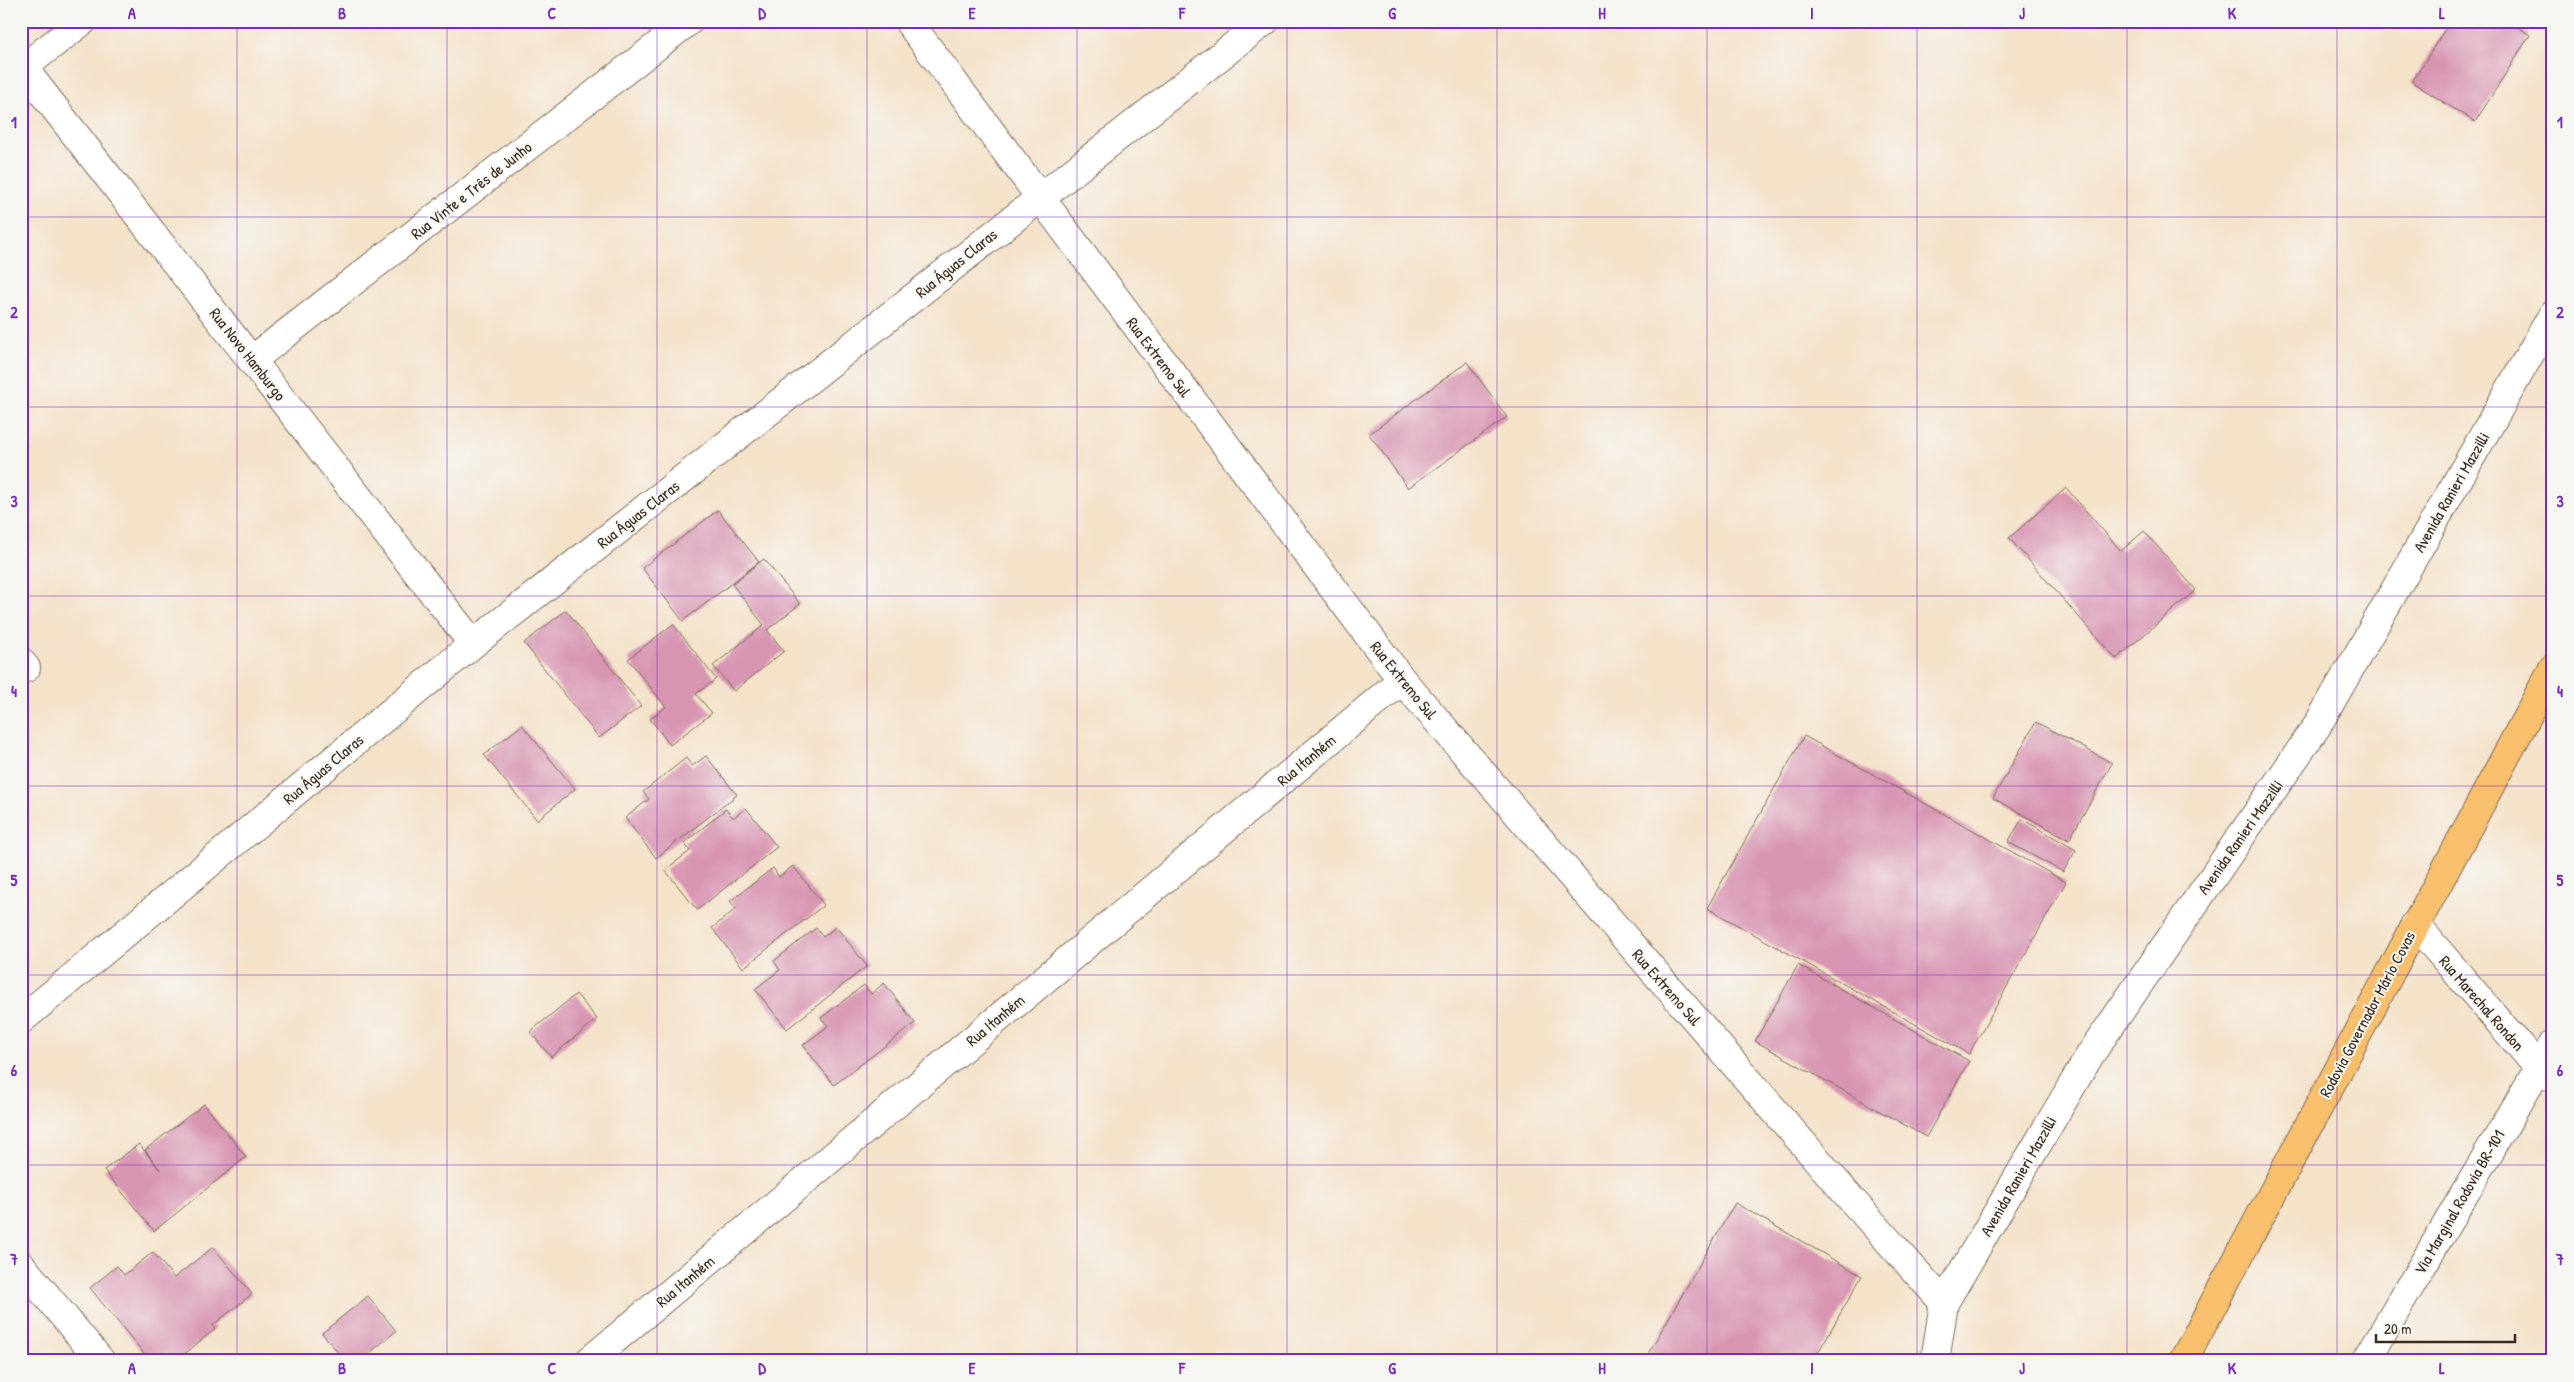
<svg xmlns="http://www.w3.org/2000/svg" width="2574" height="1382" viewBox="0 0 2574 1382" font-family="'Patrick Hand',sans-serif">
  <rect width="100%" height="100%" fill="#f6f6f2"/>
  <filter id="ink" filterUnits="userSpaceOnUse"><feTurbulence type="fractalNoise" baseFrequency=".02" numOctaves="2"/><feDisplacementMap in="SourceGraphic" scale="10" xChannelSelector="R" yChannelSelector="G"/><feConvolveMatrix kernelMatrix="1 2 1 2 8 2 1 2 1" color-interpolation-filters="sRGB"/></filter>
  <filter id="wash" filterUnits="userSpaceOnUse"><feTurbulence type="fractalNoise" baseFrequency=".0096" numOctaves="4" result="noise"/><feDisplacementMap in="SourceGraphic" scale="20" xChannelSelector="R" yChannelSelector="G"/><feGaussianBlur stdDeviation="1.12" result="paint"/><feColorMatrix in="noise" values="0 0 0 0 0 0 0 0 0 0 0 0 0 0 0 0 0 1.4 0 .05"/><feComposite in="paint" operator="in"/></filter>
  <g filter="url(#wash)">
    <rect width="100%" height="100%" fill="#f4e2c9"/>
    <g id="blocks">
      <!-- building -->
      <g fill="#d895b2">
        <polygon points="2450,21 2508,21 2530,35 2475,122 2412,82"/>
        <polygon points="1467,362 1507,417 1408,488 1369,434"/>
        <polygon points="2066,488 2121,551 2144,531 2196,590 2116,659 2009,538"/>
        <polygon points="718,510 759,562 683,621 642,568"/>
        <polygon points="764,559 800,604 767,630 784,651 734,691 713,666 764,625 732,584"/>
        <polygon points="566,610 641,706 599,738 524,643"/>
        <polygon points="673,624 716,679 696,694 712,713 670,745 650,719 666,707 628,659"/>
        <polygon points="2036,722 2112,763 2069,840 1993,798"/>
        <polygon points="522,725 575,789 537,820 484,755"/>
        <polygon points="1804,736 2066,882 1969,1054 1707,908"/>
        <polygon points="706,756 737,795 656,858 625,818 649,799 643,792 686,758 692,766"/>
        <polygon points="746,808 777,847 697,910 665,870 690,851 684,843 726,809 733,818"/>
        <polygon points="2022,819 2076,850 2063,872 2008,842"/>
        <polygon points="793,866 824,905 743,968 712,928 736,909 730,901 773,868 779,877"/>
        <polygon points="836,927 867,966 787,1029 755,989 780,970 774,961 816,928 823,937"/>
        <polygon points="1798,965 1969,1061 1926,1137 1755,1041"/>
        <polygon points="884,983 915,1023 834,1085 803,1045 828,1026 821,1018 864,985 871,994"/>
        <polygon points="576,994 597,1019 551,1057 530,1032"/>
        <polygon points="204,1104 246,1157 154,1231 104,1170 139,1144 160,1170 145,1150"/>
        <polygon points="1735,1203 1862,1276 1813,1361 1644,1361"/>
        <polygon points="213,1247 252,1294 213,1325 215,1329 176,1361 150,1361 90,1288 117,1266 124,1275 153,1252 174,1278"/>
        <polygon points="368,1296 396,1331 360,1361 345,1361 322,1333"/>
      </g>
    </g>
  </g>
  <g filter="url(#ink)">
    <use href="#blocks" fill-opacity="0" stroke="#7c6a5a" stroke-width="1"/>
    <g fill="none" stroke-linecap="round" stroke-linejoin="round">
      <defs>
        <g id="street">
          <polyline points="908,21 1402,680 1851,1199 1944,1303"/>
          <polyline points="21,65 473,644"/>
          <polyline points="21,69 83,21"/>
          <polyline points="252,360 689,21"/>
          <polyline points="21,662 26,668"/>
          <polyline points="2415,924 2538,1067 2552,1078"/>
          <polyline points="21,1020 473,644 1265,21"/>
          <polyline points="21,1265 101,1361"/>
          <polyline points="589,1361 1402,680"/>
          <polyline points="1935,1361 1944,1303 2090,1055 2317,726 2553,314"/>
          <polyline points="2366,1361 2553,1044"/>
        </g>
        <polyline id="highway" points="2183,1361 2553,668"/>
      </defs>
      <!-- street casing -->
      <use href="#street" stroke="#7c6a5a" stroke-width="30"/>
      <!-- highway casing -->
      <use href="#highway" stroke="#7c6a5a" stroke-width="30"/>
      <!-- street -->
      <use href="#street" stroke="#fff" stroke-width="28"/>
      <!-- highway -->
      <use href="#highway" stroke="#f8bf6c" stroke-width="28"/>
    </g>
  </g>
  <!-- grid -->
  <path fill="none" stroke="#7b2cbf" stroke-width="1" stroke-opacity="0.55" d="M237,21V1361M447,21V1361M657,21V1361M867,21V1361M1077,21V1361M1287,21V1361M1497,21V1361M1707,21V1361M1917,21V1361M2127,21V1361M2337,21V1361M21,217H2553M21,407H2553M21,596H2553M21,786H2553M21,975H2553M21,1165H2553"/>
  <g text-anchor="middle" stroke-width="4" stroke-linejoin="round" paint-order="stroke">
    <!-- street labels -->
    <g font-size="16" fill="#3b2a1e" stroke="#f6f6f2">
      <text transform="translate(471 190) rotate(-38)" y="6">Rua Vinte e Três de Junho</text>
      <text transform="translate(956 263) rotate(-39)" y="6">Rua Águas Claras</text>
      <text transform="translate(248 354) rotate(52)" y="6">Rua Novo Hamburgo</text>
      <text transform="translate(1159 357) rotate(53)" y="6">Rua Extremo Sul</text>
      <text transform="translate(2451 492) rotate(-60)" y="6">Avenida Ranieri Mazzilli</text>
      <text transform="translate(638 514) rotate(-38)" y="6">Rua Águas Claras</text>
      <text transform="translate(1404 680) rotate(51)" y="6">Rua Extremo Sul</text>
      <text transform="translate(1306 760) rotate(-40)" y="6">Rua Itanhém</text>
      <text transform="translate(323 769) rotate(-40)" y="6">Rua Águas Claras</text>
      <text transform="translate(2240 837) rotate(-55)" y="6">Avenida Ranieri Mazzilli</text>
      <text transform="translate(1667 987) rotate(49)" y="6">Rua Extremo Sul</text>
      <text transform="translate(2482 1003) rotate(49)" y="6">Rua Marechal Rondon</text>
      <text transform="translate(2367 1014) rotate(-62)" y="6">Rodovia Governador Mário Covas</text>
      <text transform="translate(995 1020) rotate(-40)" y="6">Rua Itanhém</text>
      <text transform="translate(2018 1176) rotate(-60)" y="6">Avenida Ranieri Mazzilli</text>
      <text transform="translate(2459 1202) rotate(-60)" y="6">Via Marginal Rodovia BR-101</text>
      <text transform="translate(685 1281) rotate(-40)" y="6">Rua Itanhém</text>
    </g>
  </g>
  <!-- margin -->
  <rect width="2574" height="1382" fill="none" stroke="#f6f6f2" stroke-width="55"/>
  <!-- scale -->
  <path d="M2376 1334v8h139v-8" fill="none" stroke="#3b2a1e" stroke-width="2.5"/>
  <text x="2384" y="1334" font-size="15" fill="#3b2a1e" stroke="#f6f6f2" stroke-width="4" paint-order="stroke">20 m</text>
  <rect x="28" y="28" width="2518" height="1326" fill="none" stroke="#7b2cbf" stroke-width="2"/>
  <g font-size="16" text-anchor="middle" font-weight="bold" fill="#7b2cbf">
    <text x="132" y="19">A</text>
    <text x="342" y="19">B</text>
    <text x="552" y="19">C</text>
    <text x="762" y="19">D</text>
    <text x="972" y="19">E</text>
    <text x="1182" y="19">F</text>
    <text x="1392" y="19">G</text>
    <text x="1602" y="19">H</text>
    <text x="1812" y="19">I</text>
    <text x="2022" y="19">J</text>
    <text x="2232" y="19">K</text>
    <text x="2442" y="19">L</text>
    <text x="14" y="128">1</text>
    <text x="2560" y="128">1</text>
    <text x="14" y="318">2</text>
    <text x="2560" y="318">2</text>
    <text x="14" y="507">3</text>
    <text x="2560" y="507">3</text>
    <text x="14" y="697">4</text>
    <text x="2560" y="697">4</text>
    <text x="14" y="886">5</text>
    <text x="2560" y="886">5</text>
    <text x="14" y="1076">6</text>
    <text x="2560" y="1076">6</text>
    <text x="14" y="1265">7</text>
    <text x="2560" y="1265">7</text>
    <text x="132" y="1374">A</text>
    <text x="342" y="1374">B</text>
    <text x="552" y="1374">C</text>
    <text x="762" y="1374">D</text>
    <text x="972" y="1374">E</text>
    <text x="1182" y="1374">F</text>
    <text x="1392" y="1374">G</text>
    <text x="1602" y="1374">H</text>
    <text x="1812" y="1374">I</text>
    <text x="2022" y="1374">J</text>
    <text x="2232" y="1374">K</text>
    <text x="2442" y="1374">L</text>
  </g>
</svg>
